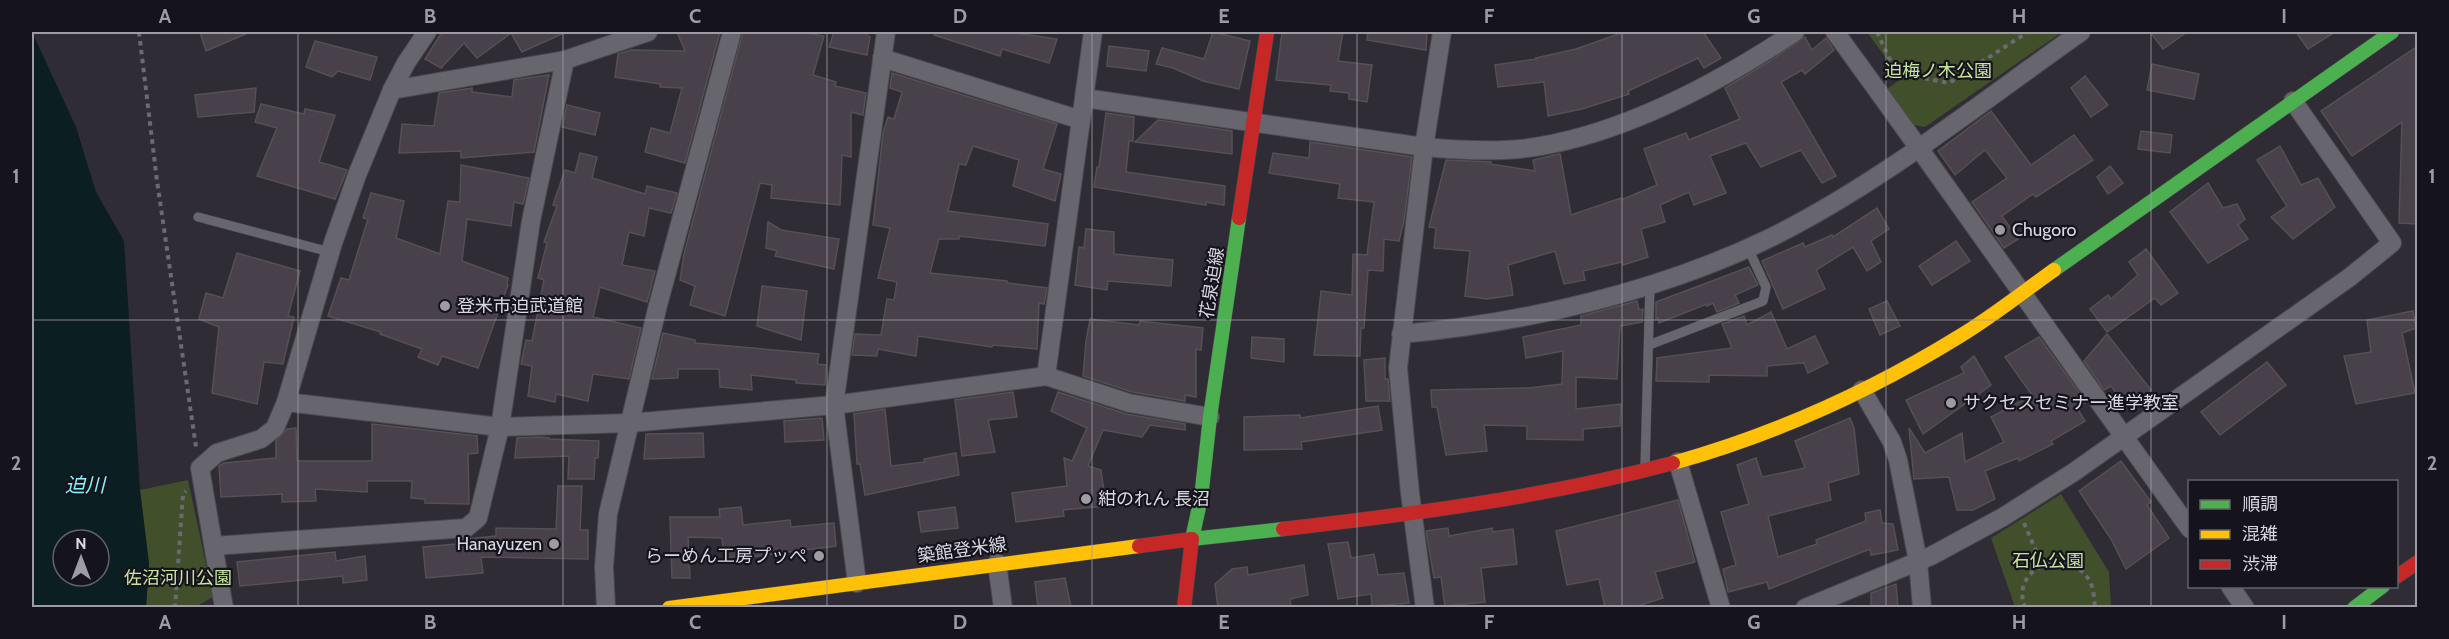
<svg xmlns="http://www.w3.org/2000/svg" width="2449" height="639" viewBox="0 0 2449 639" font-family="Cabin,'Noto Sans JP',sans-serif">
  <rect width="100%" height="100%" fill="#2f2c36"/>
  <!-- green -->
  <g fill="#414f2b">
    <polygon points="1867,32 2062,32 1925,127 1909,124 1887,89 1901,79"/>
    <polygon points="188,480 213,597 195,607 146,607 149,564 140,490"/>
    <polygon points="2061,494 2109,572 2111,607 2015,607 1991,538"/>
  </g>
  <!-- water -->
  <path fill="#0b1e21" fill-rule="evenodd" d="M32,32L76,127L96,192L124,241L140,490L149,564L146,607H32ZM63,540H99V576H63Z"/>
  <!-- building -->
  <g fill="#48404a" stroke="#545057" stroke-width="1.5">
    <polygon points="200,32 250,32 206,51"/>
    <polygon points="442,32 566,32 522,52 511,33 477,58 464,43 441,68 425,59"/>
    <polygon points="677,32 720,32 685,163 645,152 651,128 670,133 682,88 660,87 660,84 615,77 618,54 631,50 685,51"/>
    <polygon points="743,32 802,32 824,36 813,75 836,82 835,86 866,93 863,115 851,112 851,157 842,155 840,205 771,198 772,185 760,183 725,316 690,305 695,286 680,280 684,254"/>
    <polygon points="834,32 863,32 870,37 867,55 829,47"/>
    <polygon points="935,32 1010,32 1057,39 1049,63 1002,49 1000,56 934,35"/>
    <polygon points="1213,32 1250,41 1239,89 1203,81 1173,68 1156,64 1162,48 1204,59"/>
    <polygon points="1282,32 1343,32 1338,61 1372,65 1367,102 1349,99 1349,93 1330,91 1331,85 1276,80"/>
    <polygon points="1368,32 1427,32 1426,50 1367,40"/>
    <polygon points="1624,32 1703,32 1721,58 1704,68 1698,58 1628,91 1629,94 1582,109 1548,116 1544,82 1498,87 1495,65 1537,59 1536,58 1576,49"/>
    <polygon points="2150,32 2187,32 2163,49"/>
    <polygon points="2296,32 2335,32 2308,49"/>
    <polygon points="1805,37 1812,50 1826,38 1834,50 1805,74 1802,70 1781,82 1836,176 1822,183 1801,150 1761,167 1746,143 1710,156 1726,193 1694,205 1689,192 1660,205 1665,222 1641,229 1648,257 1623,265 1622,262 1583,271 1585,280 1564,284 1555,251 1508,265 1513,295 1487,299 1465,296 1470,251 1434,248 1436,228 1429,227 1446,160 1491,162 1490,164 1535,171 1533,160 1560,154 1571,215 1621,198 1621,200 1657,185 1644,149 1686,133 1689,140 1740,119 1725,88 1770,61"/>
    <polygon points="315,41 377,57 370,80 338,71 332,77 306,67"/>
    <polygon points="1109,46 1149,51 1146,71 1107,66"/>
    <polygon points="2418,46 2418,224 2399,223 2402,122 2352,156 2321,111"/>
    <polygon points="2152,64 2199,74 2194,99 2147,90"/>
    <polygon points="892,73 1057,124 1043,169 1061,174 1055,201 1013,186 1019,160 973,146 966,165 959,164 948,211 1048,224 1045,246 959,236 959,239 939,239 930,273 1007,281 1007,283 1047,288 1044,304 1039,303 1037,349 993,345 992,347 918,336 916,356 878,349 877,356 852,355 855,334 881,335 887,299 894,300 897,282 878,278 890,228 873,225 883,133 888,117 894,119 902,92 890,88"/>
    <polygon points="549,75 534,152 461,158 461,151 399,153 402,124 434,126 439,93 472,88 472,92 512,97 514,80"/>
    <polygon points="2085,76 2108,105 2091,117 2071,88"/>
    <polygon points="256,88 254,112 198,117 195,95"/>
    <polygon points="261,104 304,114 305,109 335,115 319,162 347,170 335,199 257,176 277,128 255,122"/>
    <polygon points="567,105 600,113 595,135 562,127"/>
    <polygon points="1991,111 2031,165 2074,135 2093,160 2036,197 2033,194 2002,216 2018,239 2004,248 1972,202 2007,178 1985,150 1955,175 1938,151"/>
    <polygon points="1106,113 1134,117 1133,141 1129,141 1126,172 1225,186 1224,205 1206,202 1206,205 1094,187 1097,167 1099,167"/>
    <polygon points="1158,120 1232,131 1232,154 1135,142"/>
    <polygon points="2141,131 2172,135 2170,153 2138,149"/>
    <polygon points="1310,142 1412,157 1404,221 1399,241 1384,239 1383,271 1368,270 1364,328 1361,328 1360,356 1314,355 1321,291 1352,295 1353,254 1367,255 1374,202 1338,198 1340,184 1269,173 1273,153 1309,158"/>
    <polygon points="2280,146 2301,185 2318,178 2335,207 2293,239 2271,217 2287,206 2257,160"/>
    <polygon points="580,153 597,157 592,178 645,194 647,186 677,193 671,213 649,208 644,236 629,232 622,265 655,271 647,302 600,287 593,317 641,328 629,379 593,374 588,401 556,394 555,402 528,396 532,366 521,364 526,340 532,341 544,280 538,278 547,243 544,242 557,206 553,205 565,170 575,173"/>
    <polygon points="461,165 529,178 523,204 514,202 511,226 467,219 462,261 508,278 507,284 508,285 478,368 442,356 438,365 418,357 422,349 380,334 381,332 328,316 341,278 349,280 368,219 363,218 371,193 404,201 396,238 440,254 448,201 460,202"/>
    <polygon points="2110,166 2123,183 2108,194 2097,177"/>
    <polygon points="2208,183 2223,208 2237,204 2245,219 2238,225 2248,239 2208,263 2170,212"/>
    <polygon points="1877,208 1889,229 1871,241 1881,262 1867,271 1853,247 1816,270 1825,289 1783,309 1762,261 1803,243 1805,247 1832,235 1833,237"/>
    <polygon points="768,222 781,230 839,239 834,269 775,256 777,251 766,248"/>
    <polygon points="1086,229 1114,232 1114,254 1173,260 1171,286 1108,281 1107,290 1075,285 1079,247 1084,248"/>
    <polygon points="1956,241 1970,261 1932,285 1919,266"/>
    <polygon points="2146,249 2178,293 2161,305 2155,298 2107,332 2090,309 2108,295 2111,299 2138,275 2129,262"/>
    <polygon points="237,253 300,271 288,316 294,317 283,364 264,362 257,404 212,393 219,327 199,319 206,293 223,298"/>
    <polygon points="1749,267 1758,285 1735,295 1739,303 1717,312 1713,303 1707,306 1707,304 1659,323 1658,318 1656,319 1656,302"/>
    <polygon points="762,286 807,291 801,340 757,326"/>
    <polygon points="1637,301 1639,310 1643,309 1642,322 1620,326 1617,379 1576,377 1576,409 1621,404 1620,426 1583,429 1583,440 1527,439 1527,426 1484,425 1487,451 1446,455 1437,407 1432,407 1431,390 1529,388 1562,384 1563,351 1526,358 1523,337 1581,325 1581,316"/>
    <polygon points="1887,301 1900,326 1880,335 1869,309"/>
    <polygon points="2413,311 2416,328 2402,333 2415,393 2356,404 2344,356 2371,352 2367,320"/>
    <polygon points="1771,312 1787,349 1815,336 1828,363 1808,373 1804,363 1767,366 1767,376 1709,375 1709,382 1656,381 1657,358 1732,348 1722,324 1744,316 1747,325"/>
    <polygon points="1090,319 1139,325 1140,321 1203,328 1201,350 1196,349 1196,397 1185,395 1185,401 1132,392 1083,376 1086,341"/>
    <polygon points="663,333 695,340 695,343 819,354 817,364 826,365 825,385 796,383 796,380 751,375 752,390 720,387 719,369 678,369 678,378 652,379"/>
    <polygon points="2107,334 2151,390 2127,407 2111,386 2104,390 2084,361"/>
    <polygon points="1252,337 1284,339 1284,362 1251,358"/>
    <polygon points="2039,337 2086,402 2077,408 2085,421 2051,441 2053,444 2019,461 2018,458 1985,471 1995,499 1973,510 1957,510 1949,477 1914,479 1909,428 1925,453 1962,433 1965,462 2004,442 1991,417 2032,395 2005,357"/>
    <polygon points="1974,356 1991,385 1923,434 1906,400 1964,373 1961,367"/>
    <polygon points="1385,358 1385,379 1388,379 1390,401 1366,401 1364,360"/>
    <polygon points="2267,362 2286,385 2220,435 2201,412"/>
    <polygon points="1013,392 1017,417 988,420 995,452 962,456 955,400"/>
    <polygon points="1058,392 1126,414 1185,424 1185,430 1150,425 1142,437 1103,430 1088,466 1101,470 1106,506 1063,510 1064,516 1016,522 1012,493 1067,486 1064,458 1072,461 1087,428 1051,411"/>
    <polygon points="1378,406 1382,430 1301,442 1302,449 1244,450 1244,417 1300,415 1300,418"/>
    <polygon points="885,409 891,466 925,462 924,459 956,453 959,475 865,495 860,464 857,464 854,414"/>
    <polygon points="822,418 824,440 785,442 784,421"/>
    <polygon points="1850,418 1854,428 1859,474 1828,483 1831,500 1768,516 1778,557 1817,544 1816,540 1866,521 1865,513 1880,510 1882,523 1893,524 1898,550 1871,555 1870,549 1769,589 1767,582 1728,592 1723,569 1736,565 1721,512 1749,504 1737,465 1756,458 1762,477 1805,468 1795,441"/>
    <polygon points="372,424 477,436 478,453 468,454 469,504 425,503 425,499 411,498 412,481 367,481 367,492 315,489 316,501 282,502 282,494 221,497 219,466 224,463 276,458 276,441 287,429 296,428 297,461 372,461"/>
    <polygon points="703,433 704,457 644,459 646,434"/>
    <polygon points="539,437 549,438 549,439 599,441 598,458 595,458 594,479 568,479 569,456 515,458 517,438"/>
    <polygon points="2121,461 2151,502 2147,505 2169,538 2126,569 2111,539 2079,491"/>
    <polygon points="558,486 582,486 580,530 588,530 588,559 481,557 483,573 426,578 423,547 456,544 456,540 496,536 496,528 556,529"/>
    <polygon points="1678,500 1695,562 1655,572 1663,598 1631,608 1605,608 1599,579 1567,585 1556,531"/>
    <polygon points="741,507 743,525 790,520 791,527 834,523 836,546 751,557 751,555 724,558 722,538 688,537 690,578 672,578 670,517 720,517 719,509"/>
    <polygon points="955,507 958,528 921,532 918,512"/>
    <polygon points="1448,528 1449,536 1492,528 1493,532 1513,529 1517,564 1481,568 1485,602 1445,606 1441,577 1434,578 1426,531"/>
    <polygon points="1348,542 1351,558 1374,554 1378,575 1404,573 1409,603 1372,606 1371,594 1338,599 1328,544"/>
    <polygon points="335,552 336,561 365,556 367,580 343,583 343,576 240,586 237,562"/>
    <polygon points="1304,565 1308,595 1290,599 1291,608 1218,608 1215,584 1232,569 1247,567 1248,575"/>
    <polygon points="1065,578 1071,608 1038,608 1035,582"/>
    <polygon points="1896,584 1898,608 1871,608 1871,593"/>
  </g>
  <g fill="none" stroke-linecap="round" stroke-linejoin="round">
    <defs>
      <g id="lane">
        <polyline points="198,217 330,252"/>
        <polyline points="1649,345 1763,301 1766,287 1748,248"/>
        <polyline points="1645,467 1650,284"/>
      </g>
      <g id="street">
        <path d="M1835,32C1955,196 2071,364 2190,529"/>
        <polyline points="882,58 1081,120"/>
        <polyline points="392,90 565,60 648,32"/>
        <path d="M1084,98L1424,147C1456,150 1488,152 1520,149C1617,138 1715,85 1795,32"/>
        <path d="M1401,334C1525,323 1659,292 1772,237C1882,182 1980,103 2081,32"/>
        <polyline points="1046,376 1129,403 1210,417"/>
        <polyline points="1862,390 1892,442 1898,460 1918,561 1922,608"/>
        <polyline points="286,402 500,427 630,423 834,405 1046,376 1093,32"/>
        <polyline points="1678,462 1721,608"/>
        <polyline points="214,546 466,528 478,518 500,427 531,221 565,60"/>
        <polyline points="997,563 1003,608"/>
        <polyline points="857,583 834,405 886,32"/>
        <polyline points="2230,586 2245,608"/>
        <polyline points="224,608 200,468 217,453 261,439 275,428 286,402 333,243 357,175 392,90 406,63 427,32"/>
        <polyline points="606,608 604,567 608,514 658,305 732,32"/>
        <polyline points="1425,608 1410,493 1398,368 1424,147 1442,32"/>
        <polyline points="1805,608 1931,556 2003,517 2074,472 2350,277 2392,243 2293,101"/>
      </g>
      <g id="fast">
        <polyline points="1239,218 1210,417 1201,498 1192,539 1283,529"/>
        <polyline points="2054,270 2392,32"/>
        <polyline points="2354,608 2383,586"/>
      </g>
      <g id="slow">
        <path d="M1673,463C1773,435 1871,391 1960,336C1993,316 2023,292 2054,270"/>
        <polyline points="669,608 1139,546"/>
      </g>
      <g id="jam">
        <polyline points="1239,218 1267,32"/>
        <path d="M1283,529C1414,514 1546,497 1673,463"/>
        <polyline points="1139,546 1192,539 1184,608"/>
        <polyline points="2396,577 2418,562"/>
      </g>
    </defs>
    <!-- lane casing -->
    <use href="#lane" stroke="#4a4850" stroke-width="10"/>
    <!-- street casing -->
    <use href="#street" stroke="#4a4850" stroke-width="20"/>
    <!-- fast casing -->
    <use href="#fast" stroke="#4a4850" stroke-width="15"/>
    <!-- slow casing -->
    <use href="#slow" stroke="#4a4850" stroke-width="15"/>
    <!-- jam casing -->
    <use href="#jam" stroke="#4a4850" stroke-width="15"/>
    <!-- path -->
    <g stroke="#6b6a72" stroke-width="4" stroke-dasharray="4.5 4.5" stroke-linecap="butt">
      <polyline points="139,32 157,181 196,447"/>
      <polyline points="1877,32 1889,58 1902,74 1949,83 2028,32"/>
      <polyline points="2024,523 2042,565"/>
      <polyline points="175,608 183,494 186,491"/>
      <path d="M2025,608C2009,566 2069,546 2089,580C2094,587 2094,599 2095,608"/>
    </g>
    <!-- lane -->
    <use href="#lane" stroke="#67656d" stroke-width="9"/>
    <!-- street -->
    <use href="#street" stroke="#67656d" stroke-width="18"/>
    <!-- fast -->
    <use href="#fast" stroke="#4caf50" stroke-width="14"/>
    <!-- slow -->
    <use href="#slow" stroke="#ffc107" stroke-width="14"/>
    <!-- jam -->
    <use href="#jam" stroke="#c62828" stroke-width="14"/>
  </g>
  <!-- grid -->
  <path fill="none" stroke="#9e9ba5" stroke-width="1.5" stroke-opacity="0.55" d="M298,32V608M563,32V608M827,32V608M1092,32V608M1357,32V608M1622,32V608M1886,32V608M2151,32V608M32,320H2418"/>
  <!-- markers -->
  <g fill="#9e9ba5" stroke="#15131b" stroke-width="2">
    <circle cx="2000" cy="230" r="6"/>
    <circle cx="445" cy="306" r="6"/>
    <circle cx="1951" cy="403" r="6"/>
    <circle cx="1086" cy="499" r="6"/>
    <circle cx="554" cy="544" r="6"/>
    <circle cx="819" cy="556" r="6"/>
  </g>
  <g text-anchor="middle" stroke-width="4.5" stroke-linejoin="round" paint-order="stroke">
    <!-- park labels -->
    <g font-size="18" fill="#c7e69d" stroke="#15131b">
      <text x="1938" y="77">迫梅ノ木公園</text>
      <text x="2048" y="567">石仏公園</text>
      <text x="178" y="584">佐沼河川公園</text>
    </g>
    <!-- poi labels -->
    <g font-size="18" fill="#d9d7e1" stroke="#15131b" text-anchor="start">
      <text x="2012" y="236">Chugoro</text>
      <text x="457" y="312">登米市迫武道館</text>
      <text x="1963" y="409">サクセスセミナー進学教室</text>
      <text x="1098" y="505">紺のれん 長沼</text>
      <text x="542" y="550" text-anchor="end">Hanayuzen</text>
      <text x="807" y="562" text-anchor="end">らーめん工房プッぺ</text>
    </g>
    <!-- street labels -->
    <g font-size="18" fill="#d9d7e1" stroke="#15131b">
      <text transform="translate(1212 283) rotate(-81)" y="6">花泉迫線</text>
      <text transform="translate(962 550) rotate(-8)" y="6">築館登米線</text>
    </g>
    <!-- water labels -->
    <g font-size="20" font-style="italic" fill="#84f1f8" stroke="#15131b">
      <text x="85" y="492">迫川</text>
    </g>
  </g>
  <!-- border -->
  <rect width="2449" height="639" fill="none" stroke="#15131b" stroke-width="66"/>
  <!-- legend -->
  <rect x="2188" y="480" width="210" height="108" fill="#15131b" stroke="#63616a" stroke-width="1.5"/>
  <rect x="2200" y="500" width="30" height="9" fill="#4caf50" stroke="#63616a" stroke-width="1.5"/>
  <text x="2242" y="510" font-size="18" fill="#d9d7e1">順調</text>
  <rect x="2200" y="530" width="30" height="9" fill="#ffc107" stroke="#63616a" stroke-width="1.5"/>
  <text x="2242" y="540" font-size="18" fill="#d9d7e1">混雑</text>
  <rect x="2200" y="560" width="30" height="9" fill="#c62828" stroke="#63616a" stroke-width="1.5"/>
  <text x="2242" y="570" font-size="18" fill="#d9d7e1">渋滞</text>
  <!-- north arrow -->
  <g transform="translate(81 558)"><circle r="28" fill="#15131b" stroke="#63616a" stroke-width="1.5"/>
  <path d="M0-4.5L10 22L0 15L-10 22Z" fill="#9e9ba5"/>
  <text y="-9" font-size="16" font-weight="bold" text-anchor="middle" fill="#d9d7e1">N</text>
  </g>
  <rect x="33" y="33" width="2383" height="573" fill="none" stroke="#9e9ba5" stroke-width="2"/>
  <g font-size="20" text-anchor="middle" font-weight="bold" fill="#9e9ba5">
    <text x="165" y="23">A</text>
    <text x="430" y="23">B</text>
    <text x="695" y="23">C</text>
    <text x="960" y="23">D</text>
    <text x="1224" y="23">E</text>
    <text x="1489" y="23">F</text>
    <text x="1754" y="23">G</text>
    <text x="2019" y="23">H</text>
    <text x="2284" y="23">I</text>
    <text x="16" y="183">1</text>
    <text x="2432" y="183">1</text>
    <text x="16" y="470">2</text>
    <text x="2432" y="470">2</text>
    <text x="165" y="629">A</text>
    <text x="430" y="629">B</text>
    <text x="695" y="629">C</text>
    <text x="960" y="629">D</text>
    <text x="1224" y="629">E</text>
    <text x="1489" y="629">F</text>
    <text x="1754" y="629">G</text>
    <text x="2019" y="629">H</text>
    <text x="2284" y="629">I</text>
  </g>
</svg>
